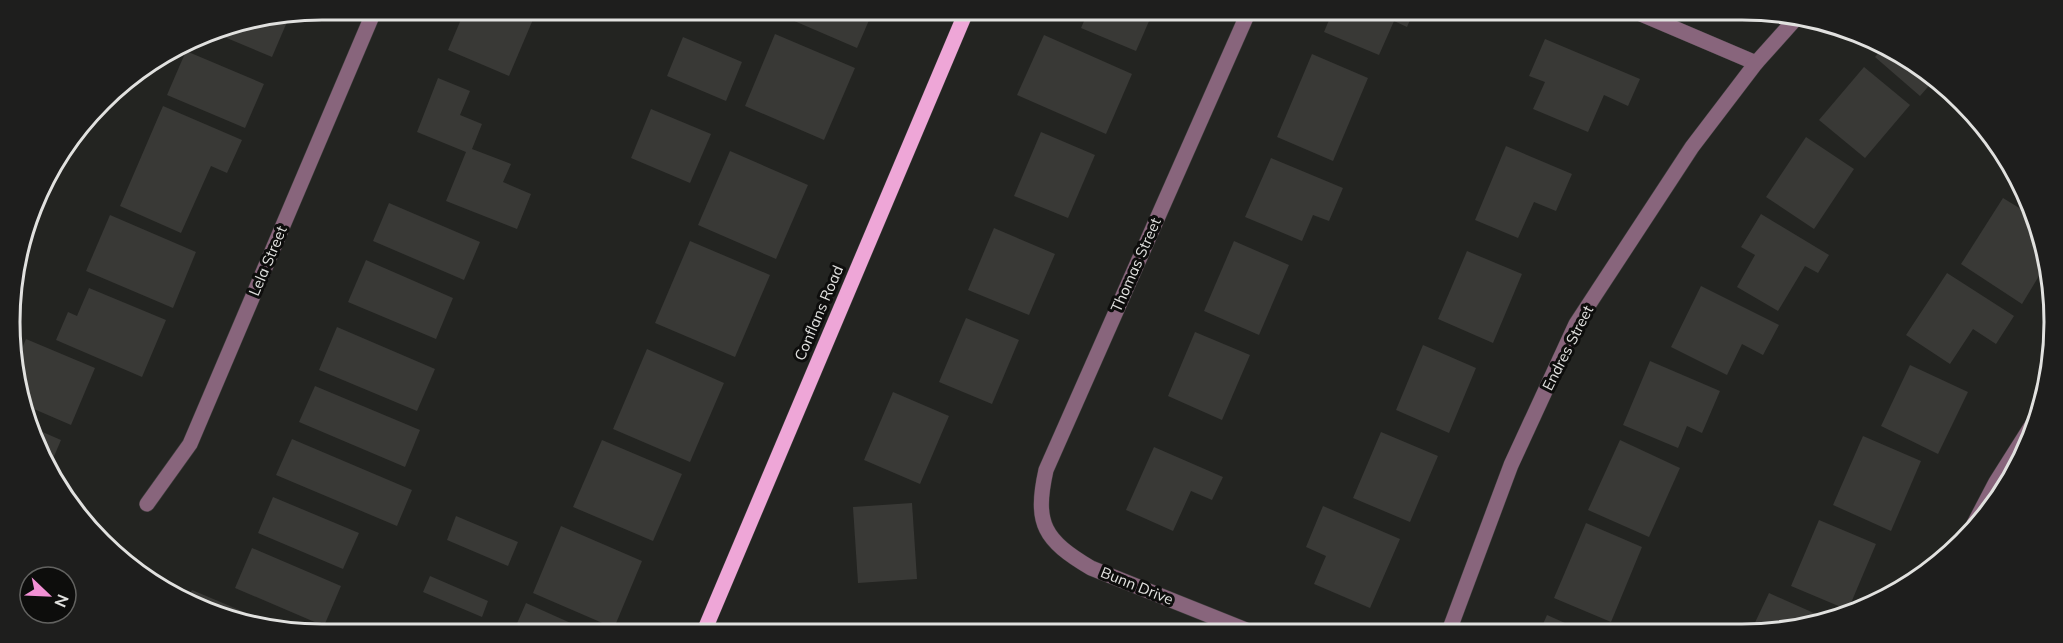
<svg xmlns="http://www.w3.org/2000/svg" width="2063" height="643" viewBox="0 0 2063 643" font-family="Mulish,sans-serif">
  <rect width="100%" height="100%" fill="#232421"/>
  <!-- building -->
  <g fill="#393936">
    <polygon points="465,10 537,10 509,76 448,50"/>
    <polygon points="795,11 873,11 857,48 792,20"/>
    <polygon points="1088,12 1153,12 1136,51 1081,28"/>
    <polygon points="1332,13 1413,13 1407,27 1394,21 1379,55 1324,32"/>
    <polygon points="290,15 272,57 210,31 231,27"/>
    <polygon points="775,34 855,68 824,140 745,106"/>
    <polygon points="1044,35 1132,74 1106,134 1017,95"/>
    <polygon points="683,37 742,62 726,101 667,76"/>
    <polygon points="1545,39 1640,79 1628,106 1604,95 1588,132 1533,109 1545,82 1529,76"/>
    <polygon points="1883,48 1915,62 1934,80 1920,96 1875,57"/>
    <polygon points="186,51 264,84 245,128 167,95"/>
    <polygon points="1312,54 1368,78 1333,161 1277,137"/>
    <polygon points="1864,67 1910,105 1865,158 1819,120"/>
    <polygon points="438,78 470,91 460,115 482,124 472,149 511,164 503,182 531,194 517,229 446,201 466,152 417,132"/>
    <polygon points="163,106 242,140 227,173 211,166 181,233 120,206"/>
    <polygon points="651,109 711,134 690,183 631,158"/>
    <polygon points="1041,132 1095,155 1068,218 1014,196"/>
    <polygon points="1806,137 1854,169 1814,229 1766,197"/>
    <polygon points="1506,146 1572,174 1556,211 1534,202 1518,238 1475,220"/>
    <polygon points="730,151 808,185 776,259 698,225"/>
    <polygon points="1271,158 1343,188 1329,221 1313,215 1302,241 1245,217"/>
    <polygon points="2003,198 2029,214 2048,261 2022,304 1961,264"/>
    <polygon points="389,203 480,242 464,280 373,241"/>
    <polygon points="1761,214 1829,255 1818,273 1805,266 1778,311 1737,287 1755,255 1741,247"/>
    <polygon points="110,215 196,252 173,308 86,271"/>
    <polygon points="994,228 1055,254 1029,315 968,290"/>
    <polygon points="690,241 770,275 735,357 655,323"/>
    <polygon points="1234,241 1289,265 1259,335 1204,311"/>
    <polygon points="1467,251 1522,274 1493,343 1438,319"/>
    <polygon points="366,260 453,298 436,339 348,302"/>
    <polygon points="1947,273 2014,316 1996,344 1973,329 1950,364 1906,335"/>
    <polygon points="1701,286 1779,325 1763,355 1742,344 1727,375 1671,347"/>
    <polygon points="89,288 166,320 142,377 56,340 68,312 77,316"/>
    <polygon points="966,318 1019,340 992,404 939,382"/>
    <polygon points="337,327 435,369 417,411 319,370"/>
    <polygon points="1195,332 1250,355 1222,420 1168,396"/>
    <polygon points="26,339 95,368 71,425 20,403 17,360"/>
    <polygon points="1423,345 1476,368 1449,433 1396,410"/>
    <polygon points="647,349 724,383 690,462 613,429"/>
    <polygon points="1650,361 1720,391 1702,433 1687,426 1678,448 1623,425"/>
    <polygon points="1910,365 1968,392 1938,454 1881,426"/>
    <polygon points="315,386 420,430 405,467 299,422"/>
    <polygon points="893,392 949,416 920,484 864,460"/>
    <polygon points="31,427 61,440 49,468 36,439"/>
    <polygon points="1381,432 1438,456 1410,522 1353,498"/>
    <polygon points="1863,436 1921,461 1891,531 1833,505"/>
    <polygon points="292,439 412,490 397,526 276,475"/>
    <polygon points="602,440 682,474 653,541 573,507"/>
    <polygon points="1620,440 1680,468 1649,537 1588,510"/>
    <polygon points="1154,447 1223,477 1212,500 1191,491 1173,531 1126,510"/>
    <polygon points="273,497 359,533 343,569 258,533"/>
    <polygon points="912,503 917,579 858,583 853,507"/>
    <polygon points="1323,506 1400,539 1370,608 1314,584 1326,556 1306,547"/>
    <polygon points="456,516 518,542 508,566 447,540"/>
    <polygon points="1819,520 1876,544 1848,610 1791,586"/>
    <polygon points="1586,523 1642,547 1611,622 1554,598"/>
    <polygon points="561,526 642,561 614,628 533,593"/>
    <polygon points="252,548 341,586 324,626 235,588"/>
    <polygon points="430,576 488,601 482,617 423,592"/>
    <polygon points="192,590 282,628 260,628 188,598"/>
    <polygon points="1769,593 1825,618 1783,631 1751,631"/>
    <polygon points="526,603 584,629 515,628"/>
    <polygon points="1547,615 1583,631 1540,631"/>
  </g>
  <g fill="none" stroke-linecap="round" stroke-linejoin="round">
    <defs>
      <g id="minor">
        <polyline points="1641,14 1756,63"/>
        <polyline points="147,504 190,444 375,9"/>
        <polyline points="1974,524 1996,482 2032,425"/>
        <path d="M1246,630L1091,568C1044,540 1034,524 1046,470L1248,13"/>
        <polyline points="1449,631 1511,465 1576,324 1692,147 1756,63 1799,15"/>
      </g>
      <polyline id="major" points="705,629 966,12"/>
    </defs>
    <!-- minor casing -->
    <use href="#minor" stroke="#3e3e3c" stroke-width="16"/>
    <!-- major casing -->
    <use href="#major" stroke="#3e3e3c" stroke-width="16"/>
    <!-- minor -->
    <use href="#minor" stroke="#88657c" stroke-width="15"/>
    <!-- major -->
    <use href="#major" stroke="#eea6d7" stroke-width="15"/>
  </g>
  <g text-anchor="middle" stroke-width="6" stroke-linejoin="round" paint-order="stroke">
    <!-- street labels -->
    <g font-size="15" fill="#e1e1df" stroke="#0d0d0c">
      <text transform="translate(268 261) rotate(-67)" y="5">Lela Street</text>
      <text transform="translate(1136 265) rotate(-66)" y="5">Thomas Street</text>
      <text transform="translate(819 313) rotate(-67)" y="5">Conflans Road</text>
      <text transform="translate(1568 348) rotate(-63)" y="5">Endres Street</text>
      <text transform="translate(1137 586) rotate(22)" y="5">Bunn Drive</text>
    </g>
  </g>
  <!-- crop -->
  <path d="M0 0H2063V643H0ZM322 20H1742A302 302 0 0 1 2044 322V322A302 302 0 0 1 1742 624H322A302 302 0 0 1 20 322V322A302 302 0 0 1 322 20Z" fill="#1e1e1d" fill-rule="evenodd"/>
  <path fill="none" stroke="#e1e1df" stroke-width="3" d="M322 20H1742A302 302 0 0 1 2044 322V322A302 302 0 0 1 1742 624H322A302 302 0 0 1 20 322V322A302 302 0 0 1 322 20Z"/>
  <!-- north arrow -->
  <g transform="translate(48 595) rotate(113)"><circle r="28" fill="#0d0d0c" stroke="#626260" stroke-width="1.5"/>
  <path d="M0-4.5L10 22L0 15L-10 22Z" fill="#f391d6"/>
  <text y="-9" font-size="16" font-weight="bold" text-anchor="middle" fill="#e1e1df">N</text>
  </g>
</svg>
